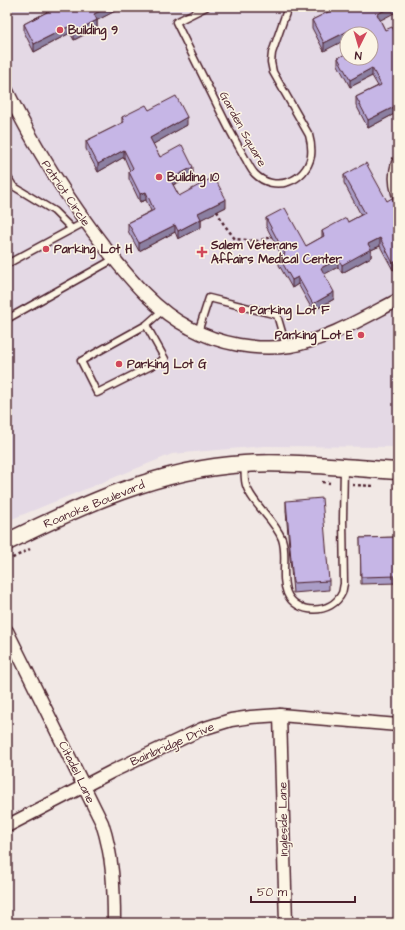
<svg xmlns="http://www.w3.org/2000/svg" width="405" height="930" viewBox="0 0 405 930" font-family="'Architects Daughter',sans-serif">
  <rect width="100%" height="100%" fill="#f1e8e5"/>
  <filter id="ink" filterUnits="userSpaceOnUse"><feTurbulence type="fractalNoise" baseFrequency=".025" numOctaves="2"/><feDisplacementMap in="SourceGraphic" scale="8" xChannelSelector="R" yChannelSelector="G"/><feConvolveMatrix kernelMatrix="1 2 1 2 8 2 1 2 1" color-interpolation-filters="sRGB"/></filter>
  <g filter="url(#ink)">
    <!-- built -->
    <path fill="#e4d9e5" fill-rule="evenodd" d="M7,7H398V447L264,446L172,454L7,521ZM347,34H371V58H347Z"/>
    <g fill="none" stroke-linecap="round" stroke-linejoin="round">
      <defs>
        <g id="lane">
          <path d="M206,7L176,22C193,56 210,90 226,123C232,135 239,147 245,158C248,163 251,170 255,174C274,193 306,182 311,156C312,148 311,142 309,135L273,72L271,62L272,53L288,7"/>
          <polyline points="7,176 13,186 54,211 72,229"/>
          <polyline points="7,264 85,222"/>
          <polyline points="7,319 114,259"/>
          <polyline points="146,325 165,359 97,393 81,361 146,325 163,310"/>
          <polyline points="198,332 209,298 277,315 286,346"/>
          <path d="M244,464C245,471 244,479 246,485C252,504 274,519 282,539C288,556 280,576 287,593C296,615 332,615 342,593C343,591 343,587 344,584L343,519L344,468"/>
        </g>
        <g id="street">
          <path d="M7,91C35,148 68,200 107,250C130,279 156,311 190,328C219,344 257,351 290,346C329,339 363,318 398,300"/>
          <path d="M398,163C395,173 395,183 398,193"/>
          <path d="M7,631L102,823C113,856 114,889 114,923"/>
          <polyline points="280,715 286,923"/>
          <polyline points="7,826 113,771 202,729 231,720 251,717 280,715 398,725"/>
        </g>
        <path id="secondary" d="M7,542C82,505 159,469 244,464C295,461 347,468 398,471"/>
      </defs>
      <!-- lane casing -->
      <use href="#lane" stroke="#4a1f2b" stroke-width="9"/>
      <!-- street casing -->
      <use href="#street" stroke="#4a1f2b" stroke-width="15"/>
      <!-- secondary casing -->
      <use href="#secondary" stroke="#4a1f2b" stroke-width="19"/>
      <!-- path -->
      <g stroke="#4a1f2b" stroke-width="2.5" stroke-dasharray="3 3" stroke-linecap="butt">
        <polyline points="217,211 223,223 235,239 257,241 272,237"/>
        <polyline points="322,482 330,483"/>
        <polyline points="352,485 376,486"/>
        <polyline points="394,487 398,488"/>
        <polyline points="7,561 30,549"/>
      </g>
      <!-- lane -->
      <use href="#lane" stroke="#fcf5e5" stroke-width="6"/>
      <!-- street -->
      <use href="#street" stroke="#fcf5e5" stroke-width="12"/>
      <!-- secondary -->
      <use href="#secondary" stroke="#fcf5e5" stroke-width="16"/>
    </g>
    <!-- wall -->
    <g fill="#aa9dc6" stroke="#4a1f2b">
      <polygon points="44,7 121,7 121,8 97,20 97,28 74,40 70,33 34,52 24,32 24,24 47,12"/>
      <polygon points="334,7 398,7 380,20 385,30 398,37 398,113 398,112 368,128 356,105 356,97 378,86 372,76 350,87 338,65 338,58 371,58 371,34 347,34 324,51 312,28 312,20 335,9"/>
      <polygon points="149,110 187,125 153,144 160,157 193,175 173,185 179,196 226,207 201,219 201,227 178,239 175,232 139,251 128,231 128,223 151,211 146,200 140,202 129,179 129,172 130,171 124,157 98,172 86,149 86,141 122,123 122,117"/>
      <polygon points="344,175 387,201 398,210 393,270 380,246 371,250 371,257 342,273 338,267 324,274 334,299 313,311 298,284 292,288 279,265 279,257 282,256 266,226 266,218 306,246 322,237 322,231 348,222 361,215 344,183"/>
      <polygon points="286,501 329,581 329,590 293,593 286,511"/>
      <polygon points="398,537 398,583 361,584 360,538"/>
    </g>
    <!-- shaded-wall -->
    <g fill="#8b7fa1" stroke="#4a1f2b">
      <polygon points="108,7 121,7 121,8 94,22 94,14"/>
      <polygon points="391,7 398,7 398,11 377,22 377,14"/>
      <polygon points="97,20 97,28 74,40 74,32"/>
      <polygon points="70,26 70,33 34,52 34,44"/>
      <polygon points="352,29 352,34 347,34 347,39 324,51 324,43"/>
      <polygon points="372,68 372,76 350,87 350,80"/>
      <polygon points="398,105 398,112 368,128 368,120"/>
      <polygon points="187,117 187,125 150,146 150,138"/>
      <polygon points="124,150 124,157 98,172 98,164"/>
      <polygon points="193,167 193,175 170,186 170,179"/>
      <polygon points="146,192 146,200 140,202 140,194"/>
      <polygon points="226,199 226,207 198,221 198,213"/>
      <polygon points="201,219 201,227 178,239 178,231"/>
      <polygon points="175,225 175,232 139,251 139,243"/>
      <polygon points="380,238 380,246 371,250 371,257 342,273 342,265 368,244"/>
      <polygon points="338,259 338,267 321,276 321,268"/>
      <polygon points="398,260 398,268 393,270 393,263"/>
      <polygon points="298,277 298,284 292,288 292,280"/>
      <polygon points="334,292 334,299 313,311 313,304"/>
    </g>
    <!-- building -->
    <g fill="#c6b6e6" stroke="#4a1f2b">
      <polygon points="48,7 108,7 94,14 97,20 74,32 70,26 34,44 24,24 49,11"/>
      <polygon points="338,7 391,7 377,14 385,30 392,27 398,37 398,106 398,105 368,120 356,97 381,85 372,68 350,80 338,58 347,53 347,58 371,58 371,34 355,34 352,29 324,43 312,20"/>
      <polygon points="176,96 187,117 150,138 160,157 182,145 193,167 170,179 179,196 214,177 226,199 198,213 201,219 178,231 175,225 139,243 128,223 154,210 146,192 140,194 129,172 133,168 124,150 98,164 86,141 124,122 122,117 146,105 149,110"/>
      <polygon points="366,163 387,201 392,198 398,210 398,260 393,263 380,238 368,244 371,249 342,265 338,259 321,268 334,292 313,304 298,277 292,280 279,257 285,254 266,218 285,208 306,246 324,236 322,231 346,218 348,222 365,213 344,175"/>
      <polygon points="322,498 329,581 293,583 286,501"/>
      <polygon points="398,537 398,576 361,577 360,538"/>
    </g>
  </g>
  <!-- markers -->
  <g fill="#d1495b" stroke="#fcf5e5" stroke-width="1.5">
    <circle cx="60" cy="30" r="4"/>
    <circle cx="159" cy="177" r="4"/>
    <circle cx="46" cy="249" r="4"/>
    <path d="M200 246h4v4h4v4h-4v4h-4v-4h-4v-4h4z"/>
    <circle cx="242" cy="310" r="4"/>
    <circle cx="361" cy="335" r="4"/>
    <circle cx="119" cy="364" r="4"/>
  </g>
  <g text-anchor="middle" stroke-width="3" stroke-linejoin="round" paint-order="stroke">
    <!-- poi labels -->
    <g font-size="12" font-weight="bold" fill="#4a1f2b" stroke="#fcf5e5" text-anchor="start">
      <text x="68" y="34">Building 9</text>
      <text x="167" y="181">Building 10</text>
      <text x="211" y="249">Salem Veterans<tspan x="211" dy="14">Affairs Medical Center</tspan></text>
      <text x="54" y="253">Parking Lot H</text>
      <text x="250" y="314">Parking Lot F</text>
      <text x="353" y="339" text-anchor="end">Parking Lot E</text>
      <text x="127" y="368">Parking Lot G</text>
    </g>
    <!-- street labels -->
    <g font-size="12" fill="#4a1f2b" stroke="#fcf5e5">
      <text transform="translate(243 129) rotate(61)" y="4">Garden Square</text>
      <text transform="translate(66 193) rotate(56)" y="4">Patriot Circle</text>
      <text transform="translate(94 504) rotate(-22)" y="4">Roanoke Boulevard</text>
      <text transform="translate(172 744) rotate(-24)" y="4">Bainbridge Drive</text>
      <text transform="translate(77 772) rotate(64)" y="4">Citadel Lane</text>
      <text transform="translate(283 819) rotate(-91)" y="4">Ingleside Lane</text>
    </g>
  </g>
  <!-- margin -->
  <rect width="405" height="930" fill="none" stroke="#fcf5e5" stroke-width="24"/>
  <rect x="12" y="12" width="381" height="906" fill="none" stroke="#4a1f2b" stroke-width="1.5" filter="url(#ink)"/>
  <!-- north arrow -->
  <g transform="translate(359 46) rotate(185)"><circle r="19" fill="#fcf5e5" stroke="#b59f9b"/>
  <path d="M0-3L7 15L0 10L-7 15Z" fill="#d1495b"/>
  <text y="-6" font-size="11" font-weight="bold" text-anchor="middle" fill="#4a1f2b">N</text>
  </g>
  <!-- scale -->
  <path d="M251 896v6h104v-6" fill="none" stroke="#4a1f2b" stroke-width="2"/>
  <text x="257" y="896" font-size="12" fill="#4a1f2b" stroke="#fcf5e5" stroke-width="3" paint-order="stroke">50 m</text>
</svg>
